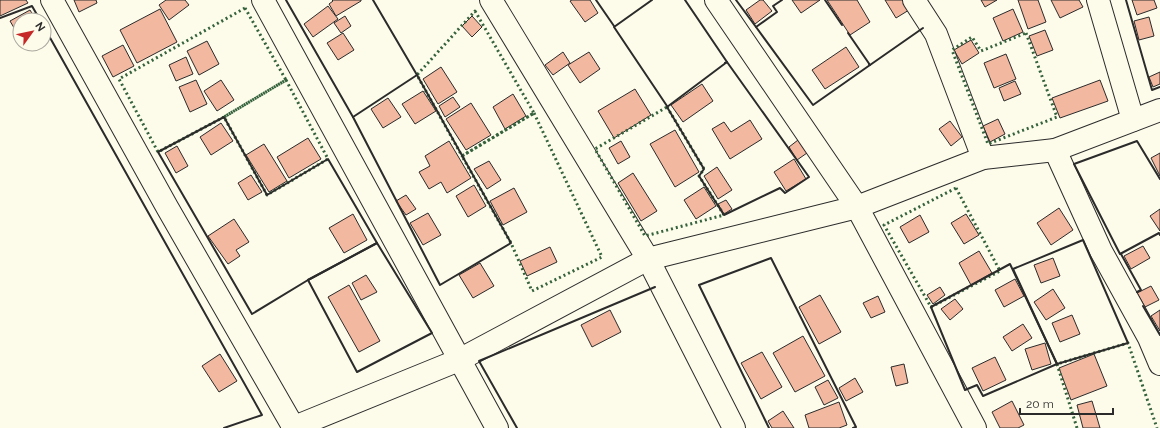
<svg xmlns="http://www.w3.org/2000/svg" width="1160" height="428" viewBox="0 0 1160 428" font-family="Raleway,sans-serif">
  <rect width="100%" height="100%" fill="#fdfbea"/>
  <!-- building -->
  <g fill="#f2b8a0" stroke="#2b2b2b">
    <polygon points="0,0 26,0 28,3 0,16"/>
    <polygon points="74,0 96,0 97,3 79,12"/>
    <polygon points="166,0 185,0 189,5 169,20 159,5"/>
    <polygon points="332,0 361,0 361,1 336,16 329,4 333,1"/>
    <polygon points="572,0 590,0 598,13 585,22 570,1"/>
    <polygon points="760,0 763,0 772,11 755,24 746,10"/>
    <polygon points="792,0 820,0 801,13"/>
    <polygon points="827,0 857,0 870,22 850,35"/>
    <polygon points="885,0 903,0 909,10 896,18"/>
    <polygon points="981,0 997,0 985,7"/>
    <polygon points="1018,0 1038,0 1046,22 1028,29"/>
    <polygon points="1051,0 1079,0 1083,7 1060,18"/>
    <polygon points="1132,0 1154,0 1157,8 1137,15"/>
    <polygon points="328,6 338,19 313,37 304,24"/>
    <polygon points="160,9 177,42 137,63 120,30"/>
    <polygon points="1013,9 1023,32 1003,41 993,18"/>
    <polygon points="30,10 36,20 20,20 20,38 10,21"/>
    <polygon points="345,16 351,26 341,33 334,23"/>
    <polygon points="472,16 482,27 472,37 462,26"/>
    <polygon points="1149,17 1154,36 1139,40 1134,21"/>
    <polygon points="1045,30 1053,50 1037,56 1029,36"/>
    <polygon points="343,33 354,50 338,60 327,43"/>
    <polygon points="971,40 979,53 962,64 954,50"/>
    <polygon points="207,41 219,64 199,75 187,51"/>
    <polygon points="123,45 134,66 113,77 102,56"/>
    <polygon points="846,47 859,67 825,89 812,70"/>
    <polygon points="563,52 570,63 553,75 545,65"/>
    <polygon points="589,52 600,69 580,83 568,65"/>
    <polygon points="1006,54 1016,79 994,88 984,63"/>
    <polygon points="186,57 193,74 176,81 169,65"/>
    <polygon points="441,67 457,92 438,104 423,79"/>
    <polygon points="1160,72 1160,84 1153,87 1149,77"/>
    <polygon points="196,80 207,104 190,112 179,87"/>
    <polygon points="221,80 234,100 217,111 204,91"/>
    <polygon points="1100,80 1108,101 1060,118 1052,98"/>
    <polygon points="1015,81 1021,94 1004,101 999,88"/>
    <polygon points="702,84 713,101 683,122 671,105"/>
    <polygon points="635,89 651,115 614,138 598,111"/>
    <polygon points="423,91 436,111 415,124 402,104"/>
    <polygon points="513,94 526,116 505,129 493,107"/>
    <polygon points="453,97 460,107 445,117 439,106"/>
    <polygon points="388,98 401,117 383,128 371,109"/>
    <polygon points="471,103 491,135 466,150 446,119"/>
    <polygon points="998,119 1005,134 990,142 983,126"/>
    <polygon points="750,120 762,139 730,159 712,129 724,122 731,132"/>
    <polygon points="950,121 962,137 951,146 939,129"/>
    <polygon points="221,123 233,141 211,155 200,137"/>
    <polygon points="675,130 699,172 675,187 650,144"/>
    <polygon points="308,138 321,159 289,178 277,157"/>
    <polygon points="798,140 807,153 797,160 789,147"/>
    <polygon points="449,141 471,178 447,193 441,182 429,189 419,172 430,166 425,156"/>
    <polygon points="621,141 630,157 618,164 609,148"/>
    <polygon points="264,144 287,181 269,192 246,155"/>
    <polygon points="177,146 188,166 176,173 165,153"/>
    <polygon points="1160,153 1160,176 1151,158"/>
    <polygon points="794,159 806,179 786,191 774,172"/>
    <polygon points="489,161 501,180 487,189 474,169"/>
    <polygon points="717,167 732,190 718,199 704,176"/>
    <polygon points="633,173 657,211 641,221 618,183"/>
    <polygon points="251,175 262,192 248,200 238,183"/>
    <polygon points="474,185 486,206 468,217 456,196"/>
    <polygon points="704,187 716,206 696,219 684,200"/>
    <polygon points="514,188 527,212 503,225 490,201"/>
    <polygon points="406,195 416,209 406,215 396,201"/>
    <polygon points="726,200 732,209 724,214 718,204"/>
    <polygon points="1059,208 1073,230 1051,245 1037,223"/>
    <polygon points="1160,209 1160,231 1150,216"/>
    <polygon points="428,213 441,235 423,245 410,223"/>
    <polygon points="353,214 367,240 344,253 329,228"/>
    <polygon points="966,214 979,235 964,244 951,223"/>
    <polygon points="920,215 929,232 909,243 900,227"/>
    <polygon points="234,219 249,242 236,250 240,256 228,264 208,236"/>
    <polygon points="1143,246 1150,258 1131,269 1124,256"/>
    <polygon points="550,247 557,262 527,276 520,261"/>
    <polygon points="979,251 992,273 971,285 959,263"/>
    <polygon points="1053,258 1060,276 1041,283 1034,265"/>
    <polygon points="480,263 494,286 473,298 459,275"/>
    <polygon points="366,275 377,292 361,300 352,283"/>
    <polygon points="1015,279 1024,296 1004,307 995,290"/>
    <polygon points="349,285 380,341 359,352 328,297"/>
    <polygon points="1151,286 1159,300 1145,307 1137,293"/>
    <polygon points="940,287 945,295 933,304 927,295"/>
    <polygon points="1053,289 1065,308 1046,320 1034,302"/>
    <polygon points="820,295 841,332 819,344 799,307"/>
    <polygon points="878,296 885,312 871,318 863,303"/>
    <polygon points="955,299 963,309 950,320 941,309"/>
    <polygon points="610,310 621,332 592,347 581,325"/>
    <polygon points="1160,310 1160,331 1151,316"/>
    <polygon points="1072,315 1080,334 1060,342 1052,323"/>
    <polygon points="1023,324 1032,338 1012,351 1003,337"/>
    <polygon points="803,336 825,376 795,392 773,353"/>
    <polygon points="1045,343 1051,364 1032,370 1025,349"/>
    <polygon points="762,352 782,387 761,399 741,363"/>
    <polygon points="220,354 237,381 219,392 202,366"/>
    <polygon points="1094,354 1107,386 1071,400 1059,368"/>
    <polygon points="995,357 1006,380 983,391 972,368"/>
    <polygon points="904,364 908,383 896,386 891,367"/>
    <polygon points="855,378 863,392 846,401 839,388"/>
    <polygon points="828,380 838,398 824,405 815,387"/>
    <polygon points="1012,401 1024,425 1018,428 1000,428 992,412"/>
    <polygon points="1092,401 1100,428 1083,428 1077,405"/>
    <polygon points="839,402 847,425 839,428 809,428 805,415"/>
    <polygon points="783,411 794,428 772,428 768,421"/>
  </g>
  <g fill="none" stroke-linecap="round" stroke-linejoin="round">
    <defs>
      <g id="minor">
        <polyline points="52,0 167,207 294,428"/>
        <polyline points="263,0 497,428"/>
        <polyline points="491,0 648,259 734,428"/>
        <polyline points="716,0 857,207 975,428"/>
        <polyline points="914,0 936,34 983,158"/>
        <polyline points="1098,0 1133,120"/>
        <polyline points="1055,150 1101,251 1149,338 1160,364"/>
        <polyline points="292,428 459,360 648,259 857,207 983,158 1055,150 1160,110"/>
      </g>
    </defs>
    <!-- minor casing -->
    <use href="#minor" stroke="#2b2b2b" stroke-width="24"/>
    <!-- minor -->
    <use href="#minor" stroke="#fdfbea" stroke-width="22"/>
    <!-- hedge -->
    <g stroke="#34623c" stroke-width="3" stroke-dasharray="2 3" stroke-linecap="butt">
      <polygon points="245,8 286,80 224,117 158,152 119,79"/>
      <polygon points="475,11 534,113 462,156 417,75"/>
      <polygon points="1026,33 1057,117 988,144 952,50 972,37 981,51"/>
      <polygon points="286,80 328,159 267,195 224,117"/>
      <polygon points="667,107 704,169 699,176 724,215 645,236 595,149"/>
      <polygon points="534,113 602,257 532,291 511,243 462,156"/>
      <polygon points="956,188 1000,271 931,307 884,225"/>
      <polyline points="1077,428 1057,364 1128,343 1157,428"/>
    </g>
    <!-- wall -->
    <g stroke="#2b2b2b" stroke-width="2">
      <polyline points="286,0 353,117"/>
      <polyline points="373,0 417,75"/>
      <polyline points="596,0 614,26"/>
      <polyline points="652,0 614,27 667,106"/>
      <polyline points="685,0 727,62 725,63"/>
      <polyline points="736,0 756,27"/>
      <polyline points="782,0 773,6 777,12 756,27 813,105 870,65 848,33"/>
      <polyline points="825,0 842,25"/>
      <polyline points="1126,0 1152,90 1160,87"/>
      <polyline points="0,18 32,6 40,20"/>
      <polyline points="44,27 262,415 224,428"/>
      <polygon points="727,62 809,177 785,193 780,188 724,215 699,176 704,169 667,107"/>
      <polyline points="869,64 870,65 923,28"/>
      <polygon points="417,75 511,243 440,285 353,117"/>
      <polygon points="224,117 267,195 328,159 377,243 308,280 252,314 158,152"/>
      <polyline points="1160,179 1137,141 1074,164 1120,254 1159,233 1160,235"/>
      <polygon points="1083,240 1128,343 1057,364 1013,269"/>
      <polygon points="377,243 432,333 357,372 308,280"/>
      <polyline points="1121,254 1141,290 1137,292"/>
      <polygon points="1010,264 1057,364 983,396 977,385 965,390 931,307"/>
      <polyline points="1143,306 1160,335"/>
      <polyline points="517,428 479,361 655,287"/>
      <polyline points="769,428 699,285 771,258 856,427 853,428"/>
    </g>
  </g>
  <!-- north arrow -->
  <g transform="translate(32 32) rotate(57)"><circle r="19" fill="#fdfbea" stroke="#a9a89e"/>
  <path d="M0-3L7 15L0 10L-7 15Z" fill="#c62828"/>
  <text y="-6" font-size="11" font-weight="bold" text-anchor="middle" fill="#2b2b2b">N</text>
  </g>
  <!-- scale -->
  <path d="M1020 408v6h93v-6" fill="none" stroke="#2b2b2b" stroke-width="2"/>
  <text x="1026" y="408" font-size="12" fill="#2b2b2b" stroke="#fdfbea" stroke-width="3" paint-order="stroke">20 m</text>
</svg>
